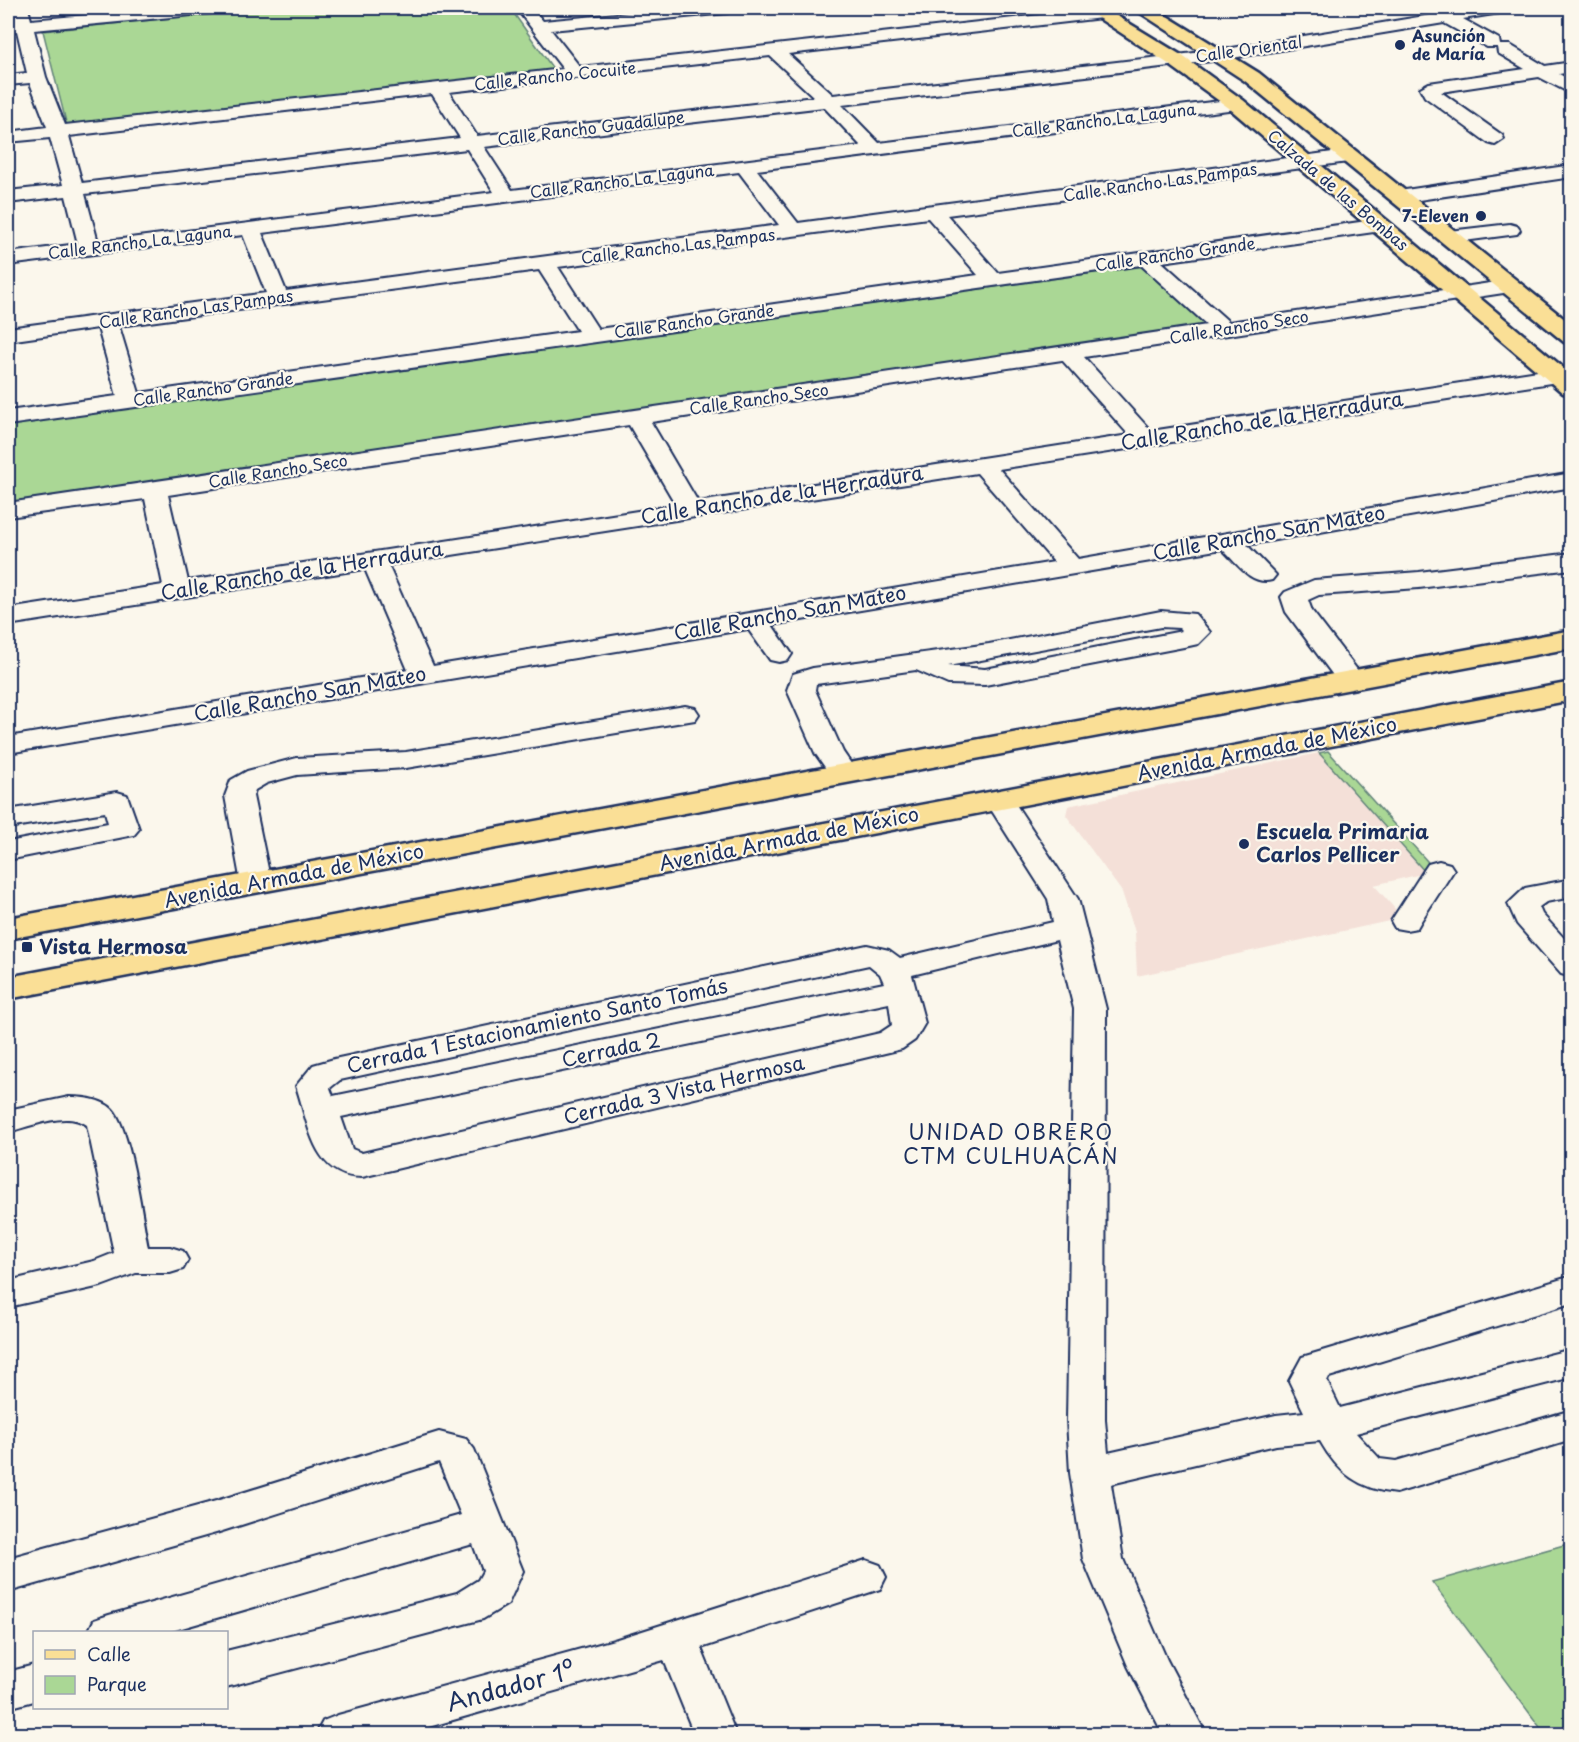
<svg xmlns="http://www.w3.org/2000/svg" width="1579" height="1742" viewBox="0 0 1579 1742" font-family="'Playpen Sans',sans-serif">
  <rect width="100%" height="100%" fill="#fbf7ec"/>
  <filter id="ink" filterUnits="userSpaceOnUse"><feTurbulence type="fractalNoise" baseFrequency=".0167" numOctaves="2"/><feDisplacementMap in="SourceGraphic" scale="12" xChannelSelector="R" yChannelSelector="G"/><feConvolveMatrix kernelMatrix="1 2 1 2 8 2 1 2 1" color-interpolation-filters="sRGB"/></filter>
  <g filter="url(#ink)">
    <!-- built -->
    <polygon fill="#f4e0d8" points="1319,753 1426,873 1374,885 1403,918 1137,976 1135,932 1122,892 1066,815 1068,806"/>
    <!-- green -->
    <g fill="#aad795" stroke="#62837a" stroke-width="1.5">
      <polygon points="270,8 510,8 556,73 67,126 43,31"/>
      <polygon points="1160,264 1228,326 8,507 8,423"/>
      <polygon points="1328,751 1436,871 1426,873 1319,753"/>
      <polygon points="1571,1543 1571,1734 1545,1734 1432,1582"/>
    </g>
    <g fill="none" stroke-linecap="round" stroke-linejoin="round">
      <defs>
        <g id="minor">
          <path d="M12,8H28L31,20L164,8H221L213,13L34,30L46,77L65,125L563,69L516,8H532L543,21L680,8H735L727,13L551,30L580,67L1102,8L1110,13L1102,18L788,54L833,95L1220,50L1473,8H1508L1506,12L1463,19L1499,39L1500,45H1510L1545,66L1572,62V72L1559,74L1572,81V94L1539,77L1441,92L1502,135L1504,139L1495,145L1488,143L1425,97L1420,88L1429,83L1525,69L1498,53L1497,47H1487L1444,23L1220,60L842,105L879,143L1236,99L1245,104L1236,109L757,170L798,223L1348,150L1355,152L1357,156L1355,160L1348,162L947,215L998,273L1381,219L1388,221L1391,225L1388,229L1381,231L1162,262L1229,322L1510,280L1517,282L1520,286L1517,290L1510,292L1084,357L1151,431L1557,368L1565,370L1568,375L1565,380L1557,382L999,469L1078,559L1572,473V487L1247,545L1276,575L1272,580C1251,586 1237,563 1222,549L772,625L792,654L788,660L779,662L770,660L748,629L8,753V737L408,670L365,569L8,625V609L163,585L145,499L8,517V503L1207,325L1141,265L8,425V411L117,396L98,328L8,341V328L266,293L243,235L8,265V253L78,244L66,196L8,203V191L63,185L50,138L8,142V132L47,127L30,83L8,85V75L27,73L17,31L8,32V22L15,21ZM770,56L814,97L477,136L449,92ZM432,94L460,138L82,183L69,136ZM824,107L861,146L512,190L484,147ZM467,149L494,192L98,242L85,194ZM739,172L779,225L286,291L262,233ZM928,218L978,275L598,329L558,267ZM539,270L578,331L139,393L119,326ZM1062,360L1129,435L698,502L651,422ZM629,425L676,505L188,581L168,495ZM977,473L1054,562L433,666L388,565Z"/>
          <polygon points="1572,165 1572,177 1399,203 1389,197 1399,191"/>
          <polygon points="1510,224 1517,226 1520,230 1517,234 1449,243 1442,241 1439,237 1442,233 1449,231"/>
          <polygon points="1572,553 1572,569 1419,588 1319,595 1308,600 1312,611 1365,680 1361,686 1351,688 1341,686 1286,612 1281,597 1285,592 1314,580 1419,572"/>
          <path d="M1161,611L1195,614L1210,632L1198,644L1189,646L985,685L948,684L916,670L816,684L815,690L843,752L858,774L854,780L844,783L834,780L815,753L787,690L793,674L813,668L989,644ZM1161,627L1179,628L1182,631L985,669L948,666Z"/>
          <polygon points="685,706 695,708 699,714 695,720 406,768 297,775 267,783 255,790 253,796 271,883 267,889 256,892 245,889 241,883 225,796 231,780 247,771 297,758 406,752"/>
          <path d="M999,791L1009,794L1078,899L1106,1009L1105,1420L1108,1453L1276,1415L1304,1412L1289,1381L1302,1357L1572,1276V1303L1329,1377L1327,1381L1340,1408L1572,1349V1377L1356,1433L1380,1459L1396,1461L1572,1410V1440L1396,1493C1359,1489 1338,1473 1320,1441L1276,1445L1111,1484L1123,1559L1167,1660L1206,1734H1163L1128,1666L1083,1559L1070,1473L1067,1420L1074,1009L1057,940L912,975L925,1023L915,1040L902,1049L362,1177C313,1177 309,1124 296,1086L313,1065L334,1059L867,945L889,950L900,958L1053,922L1048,899L985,800L989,794ZM869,965L880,974L884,983L333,1096L330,1088L340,1080ZM889,1003L892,1025L880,1033L362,1153L352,1149L341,1117Z"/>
          <polygon points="117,792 127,795 139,829 134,835 8,860 8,842 108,823 105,812 8,828 8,810"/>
          <polygon points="1439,861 1450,864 1454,870 1421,921 1417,928 1406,930 1395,928 1391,921 1424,870 1428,864"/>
          <polygon points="1572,879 1572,897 1546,902 1539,907 1542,914 1572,947 1572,977 1561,974 1517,924 1508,904 1525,888"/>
          <path d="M69,1097C82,1097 102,1099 112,1109C131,1129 142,1217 148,1247H170L183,1251L188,1260L183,1269L170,1273H136L101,1286L8,1307V1281L94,1261L114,1253L87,1125C66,1110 30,1127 8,1132V1110Z"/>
          <polygon points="439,1432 466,1439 474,1449 523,1571 508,1604 483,1619 226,1687 226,1651 457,1593 478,1580 483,1571 473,1544 168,1632 88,1632 94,1620 109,1615 461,1515 439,1462 216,1533 8,1592 8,1558 216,1501"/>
          <polygon points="866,1560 880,1565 886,1577 880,1589 701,1648 736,1734 694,1734 664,1660 404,1734 316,1734 323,1721 338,1715 614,1640"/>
          <polygon points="34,1665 34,1701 8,1708 8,1672"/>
        </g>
        <g id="major">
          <polygon points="1083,8 1104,8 1181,55 1243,100 1572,375 1572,395 1563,393 1229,108 1167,63"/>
          <polygon points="1133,8 1154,8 1259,73 1572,325 1572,344 1564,342 1245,81"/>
          <polygon points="1572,630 1572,648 8,939 8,918"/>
          <polygon points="1572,682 1572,700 8,999 8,977"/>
        </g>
      </defs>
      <!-- minor casing -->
      <use href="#minor" stroke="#1b2f5e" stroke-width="4"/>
      <!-- major casing -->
      <use href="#major" stroke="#1b2f5e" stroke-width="5"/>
      <!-- minor -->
      <use href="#minor" fill="#fbf7ec" fill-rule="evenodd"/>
      <!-- major -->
      <use href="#major" fill="#fadf96" fill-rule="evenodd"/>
    </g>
  </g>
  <!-- markers -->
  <g fill="#1b2f5e" stroke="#fbf7ec" stroke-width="2">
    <circle cx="1400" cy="45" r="6"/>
    <circle cx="1481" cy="216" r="6"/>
    <circle cx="1244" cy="844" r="6"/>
    <rect x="21" y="941" width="12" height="12" rx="3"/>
  </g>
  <g text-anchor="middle" stroke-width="4.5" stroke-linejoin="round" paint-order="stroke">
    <!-- far-poi labels -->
    <g font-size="16" font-weight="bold" fill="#1b2f5e" stroke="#fbf7ec" text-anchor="start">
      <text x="1412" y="42">Asunción<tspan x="1412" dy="18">de María</tspan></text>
      <text x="1469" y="222" text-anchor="end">7-Eleven</text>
    </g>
    <!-- far-street labels -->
    <g font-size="16" fill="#1b2f5e" stroke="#fbf7ec">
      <text transform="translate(1249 49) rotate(-8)" y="6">Calle Oriental</text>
      <text transform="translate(555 76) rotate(-6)" y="6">Calle Rancho Cocuite</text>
      <text transform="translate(1104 120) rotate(-7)" y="6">Calle Rancho La Laguna</text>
      <text transform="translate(591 128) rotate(-7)" y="6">Calle Rancho Guadalupe</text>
      <text transform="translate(622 181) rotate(-7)" y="6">Calle Rancho La Laguna</text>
      <text transform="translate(1160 182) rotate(-8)" y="6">Calle Rancho Las Pampas</text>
      <text transform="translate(1338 190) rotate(40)" y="6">Calzada de las Bombas</text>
      <text transform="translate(140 242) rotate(-7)" y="6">Calle Rancho La Laguna</text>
      <text transform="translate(678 246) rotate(-7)" y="6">Calle Rancho Las Pampas</text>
      <text transform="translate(1175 254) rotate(-8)" y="6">Calle Rancho Grande</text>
      <text transform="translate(196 309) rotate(-8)" y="6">Calle Rancho Las Pampas</text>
      <text transform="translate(694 321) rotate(-8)" y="6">Calle Rancho Grande</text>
      <text transform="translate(1239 327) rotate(-9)" y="6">Calle Rancho Seco</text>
      <text transform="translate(213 389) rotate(-8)" y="6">Calle Rancho Grande</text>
      <text transform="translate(759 399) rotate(-8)" y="6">Calle Rancho Seco</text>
      <text transform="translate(278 471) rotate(-9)" y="6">Calle Rancho Seco</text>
    </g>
    <!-- street labels -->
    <g font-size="20" fill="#1b2f5e" stroke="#fbf7ec">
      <text transform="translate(1262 421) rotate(-9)" y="7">Calle Rancho de la Herradura</text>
      <text transform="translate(782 495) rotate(-9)" y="7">Calle Rancho de la Herradura</text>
      <text transform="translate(1269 533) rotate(-10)" y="7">Calle Rancho San Mateo</text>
      <text transform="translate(302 571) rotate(-9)" y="7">Calle Rancho de la Herradura</text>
      <text transform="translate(790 613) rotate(-10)" y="7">Calle Rancho San Mateo</text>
      <text transform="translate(310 694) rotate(-10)" y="7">Calle Rancho San Mateo</text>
      <text transform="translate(1267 749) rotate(-11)" y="7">Avenida Armada de México</text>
      <text transform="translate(789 839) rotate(-11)" y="7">Avenida Armada de México</text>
      <text transform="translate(294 876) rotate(-11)" y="7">Avenida Armada de México</text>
      <text transform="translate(537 1026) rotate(-12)" y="7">Cerrada 1 Estacionamiento Santo Tomás</text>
      <text transform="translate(611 1050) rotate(-12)" y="7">Cerrada 2</text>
      <text transform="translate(684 1090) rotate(-13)" y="7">Cerrada 3 Vista Hermosa</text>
    </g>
    <!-- poi labels -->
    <g font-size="20" font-weight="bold" fill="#1b2f5e" stroke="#fbf7ec" text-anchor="start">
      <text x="1256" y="839">Escuela Primaria<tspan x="1256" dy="23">Carlos Pellicer</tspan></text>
      <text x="39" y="954">Vista Hermosa</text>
    </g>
    <!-- neighbourhood labels -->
    <g font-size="21" letter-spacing="1.5" fill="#1b2f5e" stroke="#fbf7ec">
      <text x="1011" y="1140">UNIDAD OBRERO<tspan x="1011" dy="24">CTM CULHUACÁN</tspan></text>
    </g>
    <!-- near-street labels -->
    <g font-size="24" fill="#1b2f5e" stroke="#fbf7ec">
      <text transform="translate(511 1687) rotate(-15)" y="8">Andador 1º</text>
    </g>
  </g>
  <!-- margin -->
  <rect width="1579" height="1742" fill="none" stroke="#fbf7ec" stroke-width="30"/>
  <rect x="15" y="15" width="1549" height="1712" fill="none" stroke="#1b2f5e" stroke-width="2" filter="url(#ink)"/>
  <!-- legend -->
  <rect x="33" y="1631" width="195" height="78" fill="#fbf7ec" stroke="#a1a7b3" stroke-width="1.5"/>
  <rect x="45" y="1650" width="30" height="9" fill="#fadf96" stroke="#a1a7b3" stroke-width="1.5"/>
  <text x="87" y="1661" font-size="18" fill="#1b2f5e">Calle</text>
  <rect x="45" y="1676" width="30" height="18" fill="#aad795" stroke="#a1a7b3" stroke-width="1.5"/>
  <text x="87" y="1691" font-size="18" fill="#1b2f5e">Parque</text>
</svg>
